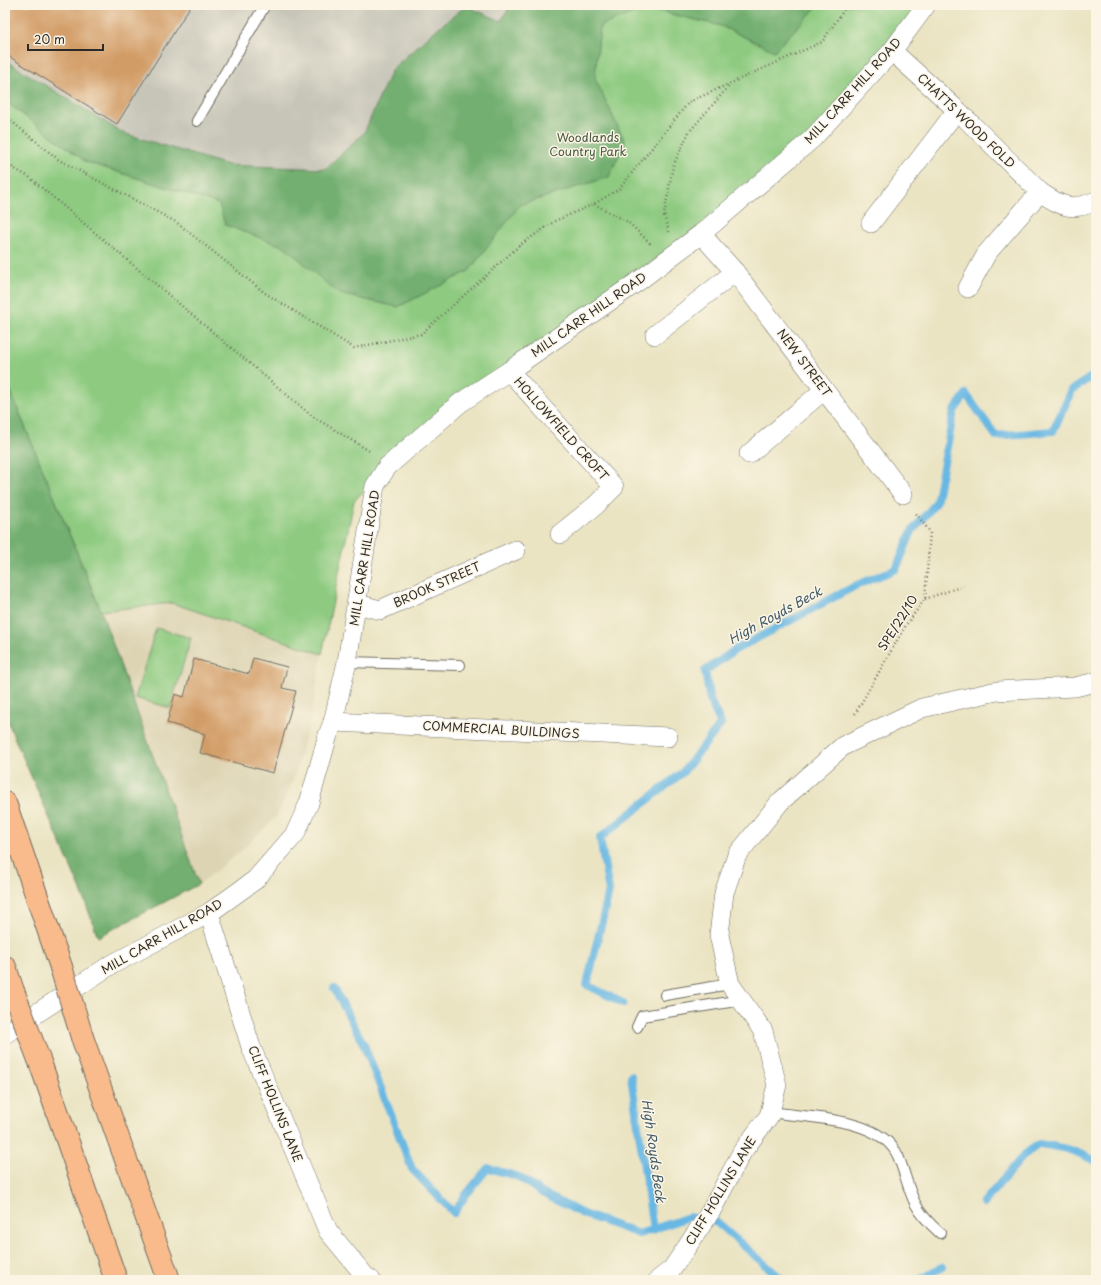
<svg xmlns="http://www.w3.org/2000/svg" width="1101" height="1285" viewBox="0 0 1101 1285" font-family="'Playpen Sans',sans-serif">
  <rect width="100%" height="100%" fill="#fcf5e5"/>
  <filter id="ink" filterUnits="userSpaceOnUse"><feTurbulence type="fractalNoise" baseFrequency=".025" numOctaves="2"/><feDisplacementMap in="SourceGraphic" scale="8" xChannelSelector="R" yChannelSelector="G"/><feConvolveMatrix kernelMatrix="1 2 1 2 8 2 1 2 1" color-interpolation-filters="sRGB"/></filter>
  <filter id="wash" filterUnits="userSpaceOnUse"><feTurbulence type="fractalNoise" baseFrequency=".012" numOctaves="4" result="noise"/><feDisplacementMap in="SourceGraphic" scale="16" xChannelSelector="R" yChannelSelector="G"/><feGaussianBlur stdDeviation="0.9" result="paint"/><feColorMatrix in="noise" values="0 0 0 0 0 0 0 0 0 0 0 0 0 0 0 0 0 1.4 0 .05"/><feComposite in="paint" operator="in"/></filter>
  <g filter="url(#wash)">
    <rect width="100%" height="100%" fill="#eae4c3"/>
    <!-- built -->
    <polygon fill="#ddd4b4" points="172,603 322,654 311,716 293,780 277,816 241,851 199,884 101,611"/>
    <!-- industrial -->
    <polygon fill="#c6c5b8" points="5,5 511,5 402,175 219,204 5,86"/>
    <!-- green -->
    <g fill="#8ecb81" stroke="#5c7b56">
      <polygon points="511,5 926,5 812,139 387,467 354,501 322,654 172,603 101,611 5,378 5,86 86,162 351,192 501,21"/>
      <polygon points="156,628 191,638 170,708 135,698"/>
    </g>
    <!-- forest -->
    <g fill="#72af6f" stroke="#4e6d4d">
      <polygon points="511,5 816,5 816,8 774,51 721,26 646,8 600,26 595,78 625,142 609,177 520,205 469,271 398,307 339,294 285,247 225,225 219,204 86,162 5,101 5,60 123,133 227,165 325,169 364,133 392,69 439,27 466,6 501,21"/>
      <polygon points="5,378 101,611 199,884 98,937 80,888 11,730 5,712"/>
    </g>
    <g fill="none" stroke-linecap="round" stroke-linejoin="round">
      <!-- stream -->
      <g stroke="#69b8e3" stroke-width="8">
        <polyline points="334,988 364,1045 412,1169 454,1213 465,1196 488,1168 519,1177 542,1193 583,1214 639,1234 689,1217 716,1222 783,1280"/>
        <polyline points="623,1003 587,985 609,891 600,838 683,772 721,724 710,700 705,671 735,650 857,585 896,569 912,531 936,503 954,411 966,394 996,436 1053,431 1072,390 1094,375 1096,376"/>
        <polyline points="631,1076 653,1230"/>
        <path d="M983,1203L1024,1155L1039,1144C1060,1147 1077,1150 1096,1162"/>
        <polyline points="919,1280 942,1267"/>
      </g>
    </g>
    <g id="blocks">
      <!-- building -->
      <g fill="#d29c66">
        <polygon points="5,5 191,5 117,124 5,54"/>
        <polygon points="253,658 287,667 282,688 296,691 273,773 200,753 205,734 167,723 175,694 184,697 194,659 249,674"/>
      </g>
    </g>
  </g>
  <g filter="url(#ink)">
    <use href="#blocks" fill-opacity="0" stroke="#6e6c60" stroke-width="1"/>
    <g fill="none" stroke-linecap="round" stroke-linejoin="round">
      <defs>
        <g id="service">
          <polyline points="197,121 265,5"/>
          <polyline points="347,662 460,665"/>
          <polyline points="665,995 730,984"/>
          <polyline points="637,1027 642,1016 742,1000"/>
          <path d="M770,1112C807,1118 881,1117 898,1156C905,1172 908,1190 916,1205C922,1216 931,1225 940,1233"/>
        </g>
        <g id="minor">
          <path d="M892,51L957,110L1040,192C1060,206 1072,212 1096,201"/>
          <polyline points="871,223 957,110"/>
          <polyline points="701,234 735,272 903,494"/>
          <polyline points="968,288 987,253 1040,192"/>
          <polyline points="655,335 735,272"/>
          <polyline points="509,371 614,487 596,505 560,534"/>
          <polyline points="749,454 824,390"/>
          <polyline points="357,604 380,610 516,550"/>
          <polyline points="333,722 668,737"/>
          <polyline points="209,913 251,1047 328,1231 366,1277 371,1280"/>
          <polyline points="5,1034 109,966 209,913 255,880 295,834 309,803 328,735 333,722 347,662 375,486 387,467 460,403 509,371 640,280 701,234 812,139 892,51 926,5"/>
          <polyline points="658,1280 672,1269 711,1211 742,1152 769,1116 777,1085 763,1031 730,984 719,935 724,893 737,855 780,802 843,746 922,708 997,691 1075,687 1096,682"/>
        </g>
        <g id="motorway">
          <polyline points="5,803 61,967"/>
          <polyline points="5,967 13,991"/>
          <polyline points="82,1037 169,1280"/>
          <polyline points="41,1065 116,1280"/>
        </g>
      </defs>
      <!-- service casing -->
      <use href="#service" stroke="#6e6c60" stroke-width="12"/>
      <!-- minor casing -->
      <use href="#minor" stroke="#6e6c60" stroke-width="20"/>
      <!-- motorway casing -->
      <use href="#motorway" stroke="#6e6c60" stroke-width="24"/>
      <!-- path -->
      <g stroke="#6e6c60" stroke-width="2.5" stroke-dasharray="1 3" stroke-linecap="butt">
        <polyline points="5,116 59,160 176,222 265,293 354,348 421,334 520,245 555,221 594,204 619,189 689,102 822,42 847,5"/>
        <polyline points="5,163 29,177 312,416 371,452"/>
        <polyline points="594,204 628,222 650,243 652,241"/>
        <polyline points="669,232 664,215 673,166 689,132 730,85"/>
        <polyline points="925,599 963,586"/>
        <polyline points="855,714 906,625 925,599 930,532 915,512"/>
      </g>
      <!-- service -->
      <use href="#service" stroke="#fff" stroke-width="10"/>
      <!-- minor -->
      <use href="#minor" stroke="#fff" stroke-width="19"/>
      <!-- motorway -->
      <use href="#motorway" stroke="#fabb8c" stroke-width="22"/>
      <defs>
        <g id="motorway-bridge">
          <polyline points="61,967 82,1037"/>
          <polyline points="13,991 41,1065"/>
        </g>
      </defs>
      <!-- motorway-bridge casing -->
      <use href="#motorway-bridge" stroke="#6e6c60" stroke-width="24" stroke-linecap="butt"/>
      <!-- motorway-bridge -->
      <use href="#motorway-bridge" stroke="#fabb8c" stroke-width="22"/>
    </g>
  </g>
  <g text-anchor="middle" stroke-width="3" stroke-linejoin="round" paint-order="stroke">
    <!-- street labels -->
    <g font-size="12" fill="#2b2b2b" stroke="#fcf5e5">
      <text transform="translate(853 91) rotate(-48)" y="4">MILL CARR HILL ROAD</text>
      <text transform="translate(966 121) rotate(44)" y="4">CHATTS WOOD FOLD</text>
      <text transform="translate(589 315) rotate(-35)" y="4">MILL CARR HILL ROAD</text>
      <text transform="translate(804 363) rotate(53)" y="4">NEW STREET</text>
      <text transform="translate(561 429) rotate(48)" y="4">HOLLOWFIELD CROFT</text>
      <text transform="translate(365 558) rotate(-81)" y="4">MILL CARR HILL ROAD</text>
      <text transform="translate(437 585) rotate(-24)" y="4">BROOK STREET</text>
      <text transform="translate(898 623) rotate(-58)" y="4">SPE/22/10</text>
      <text transform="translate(501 730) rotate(3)" y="4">COMMERCIAL BUILDINGS</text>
      <text transform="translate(162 937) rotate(-30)" y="4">MILL CARR HILL ROAD</text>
      <text transform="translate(275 1104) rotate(68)" y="4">CLIFF HOLLINS LANE</text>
      <text transform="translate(721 1191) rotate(-59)" y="4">CLIFF HOLLINS LANE</text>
    </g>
    <!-- park labels -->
    <g font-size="12" fill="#495b45" stroke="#fcf5e5">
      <text x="588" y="142">Woodlands<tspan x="588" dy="14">Country Park</tspan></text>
    </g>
    <!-- water labels -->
    <g font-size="13" font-style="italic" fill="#415c6b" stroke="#fcf5e5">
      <text transform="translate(775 615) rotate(-29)" y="5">High Royds Beck</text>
      <text transform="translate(654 1151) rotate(82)" y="5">High Royds Beck</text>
    </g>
  </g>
  <!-- margin -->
  <rect width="1101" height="1285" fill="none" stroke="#fcf5e5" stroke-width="20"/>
  <!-- scale -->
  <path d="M28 44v6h75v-6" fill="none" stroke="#2b2b2b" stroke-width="2"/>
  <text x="34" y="44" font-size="12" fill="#2b2b2b" stroke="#fcf5e5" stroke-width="3" paint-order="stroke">20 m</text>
</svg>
